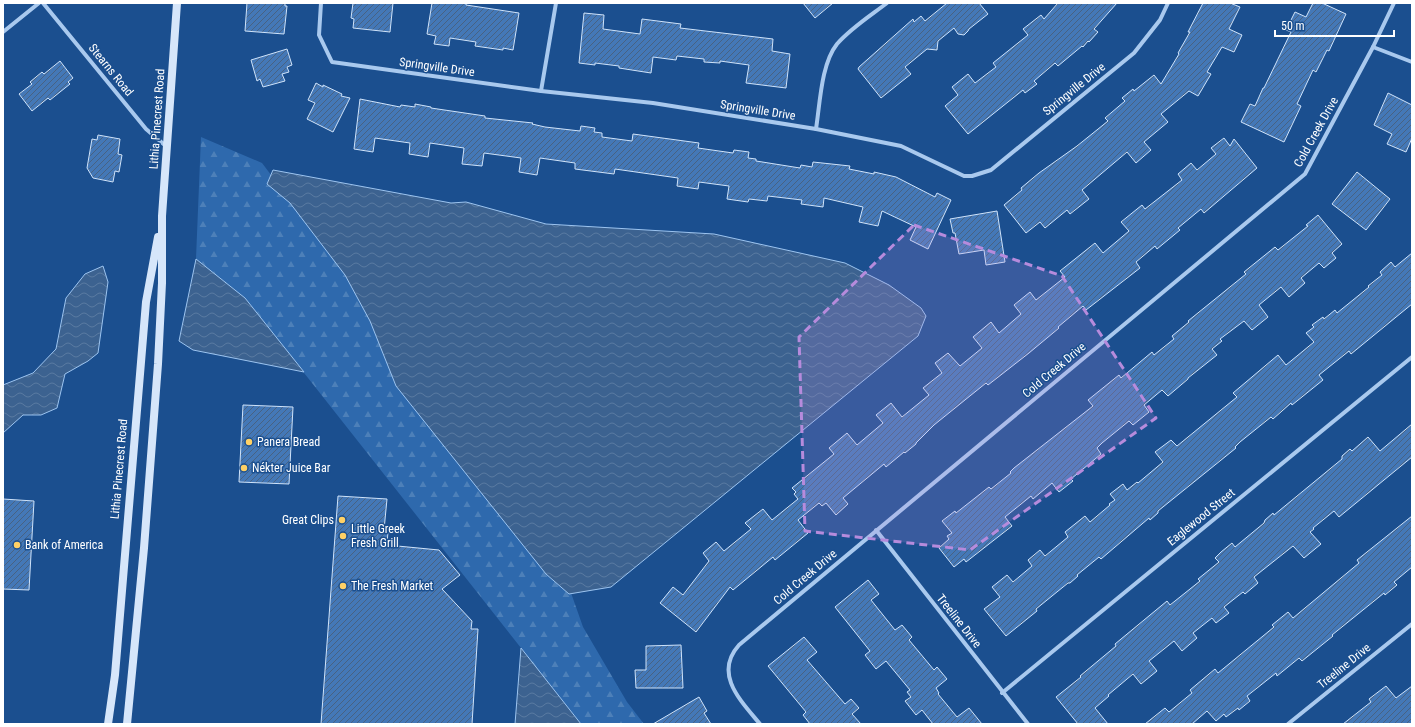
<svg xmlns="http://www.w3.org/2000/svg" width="1415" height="727" viewBox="0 0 1415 727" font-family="'Roboto Condensed',sans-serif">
  <defs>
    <pattern id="forest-firs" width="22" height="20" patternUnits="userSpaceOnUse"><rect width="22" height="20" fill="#2e69ad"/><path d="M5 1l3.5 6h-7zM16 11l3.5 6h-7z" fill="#4d80b9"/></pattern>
    <pattern id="water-waves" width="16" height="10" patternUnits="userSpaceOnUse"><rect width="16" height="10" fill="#3c6290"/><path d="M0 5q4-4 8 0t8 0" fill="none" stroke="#597aa1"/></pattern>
    <pattern id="building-hatch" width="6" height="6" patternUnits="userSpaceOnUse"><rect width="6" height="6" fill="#4478b7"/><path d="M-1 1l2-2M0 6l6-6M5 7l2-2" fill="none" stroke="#486282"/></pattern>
  </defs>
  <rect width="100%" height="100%" fill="#1b4f8f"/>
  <!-- forest -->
  <polygon fill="url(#forest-firs)" points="201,137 262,163 348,277 570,590 583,627 627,702 644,724 581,724 245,298 196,259"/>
  <!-- water -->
  <g fill="url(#water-waves)" stroke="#9cc4f0">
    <polygon points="273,170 451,203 466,202 546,224 714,234 845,263 889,285 921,308 926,316 918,336 611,587 569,594 546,574 396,386 370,321 345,275 290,203 267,184"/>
    <polygon points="196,259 245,298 304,372 193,350 179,341"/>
    <polygon points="103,266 108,282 98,353 88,361 65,374 57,408 41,415 23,415 3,433 3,385 33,373 56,349 66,298 85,274"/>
    <polygon points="521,648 581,724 515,724"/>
  </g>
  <!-- building -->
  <g fill="url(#building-hatch)" stroke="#cfe3fa">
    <polygon points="247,3 285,3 285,6 287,6 284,34 245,31"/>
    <polygon points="353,3 393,3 390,32 353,28 354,19 351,18"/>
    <polygon points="432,3 466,3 466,5 519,13 513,50 503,48 503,50 475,46 476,42 450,38 449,46 434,44 436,36 427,34"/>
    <polygon points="803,3 833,3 815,18"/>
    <polygon points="947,3 979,3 988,14 969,29 968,31 964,35 958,34 954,28 938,41 937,50 927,49 905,67 911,74 881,98 858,69 859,67 913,19 914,22 921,16 925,21"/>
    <polygon points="1058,3 1117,3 1094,29 1098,32 1089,42 1088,41 1083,47 1082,46 1058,66 1055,63 1034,81 1037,84 1025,93 1023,90 968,134 945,106 958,95 952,87 968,74 975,83 996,67 993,63 1028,35 1023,29 1041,15 1044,19"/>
    <polygon points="1203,3 1230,3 1240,7 1229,29 1242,35 1234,52 1222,47 1207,72 1211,74 1198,96 1189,91 1161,114 1168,122 1144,142 1151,150 1136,163 1127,152 1082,190 1089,199 1070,214 1067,210 1045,228 1040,222 1026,233 1004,205 1022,190 1021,188 1039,173 1077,146 1108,121 1105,118 1125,101 1122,98 1133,89 1134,91 1154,75 1161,84 1179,54 1178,53 1190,32 1188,32"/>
    <polygon points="1313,3 1322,3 1346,14 1329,51 1327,50 1316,72 1313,70 1297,104 1301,106 1284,142 1241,122 1250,104 1255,106 1263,88 1264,88 1291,32 1286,30 1295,12 1306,17"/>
    <polygon points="584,13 604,15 603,29 640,34 642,19 681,24 680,28 773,39 772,51 790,54 786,88 746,83 749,65 720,61 720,63 704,62 704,59 677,56 676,60 653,57 651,73 619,68 619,66 595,63 595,65 579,63"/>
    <polygon points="287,49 292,65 287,67 289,72 282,74 285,81 263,87 260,79 257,81 251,60"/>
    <polygon points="60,61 73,78 68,82 70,84 50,100 48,98 32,111 19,94 32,84 30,82 42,72 44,74"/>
    <polygon points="316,83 323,87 323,85 342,94 341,96 350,98 333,132 307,119 315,103 308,100"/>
    <polygon points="1388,93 1412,105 1412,138 1406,152 1387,144 1392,134 1374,125"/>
    <polygon points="360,99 400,107 401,105 415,107 415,104 431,107 431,108 485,116 485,118 533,123 532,124 545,127 580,131 581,126 595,128 594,132 602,133 602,137 632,141 633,134 699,143 698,148 733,153 734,150 749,152 748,158 756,159 756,161 800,168 801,165 812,167 813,162 850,166 849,169 874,174 874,172 896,177 935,197 937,193 951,200 928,249 910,240 916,227 882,211 878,226 859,222 863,207 824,198 823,207 801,204 802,200 768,196 767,201 749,199 748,202 727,199 729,186 699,182 698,189 677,186 678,178 615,169 614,174 575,169 575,163 540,158 537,175 519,172 521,158 484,153 482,166 462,164 464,148 430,143 428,157 409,154 410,143 375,138 373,152 354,149"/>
    <polygon points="98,135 120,139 118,154 122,155 119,172 115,171 113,182 93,178 87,168 92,139 97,140"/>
    <polygon points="1224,138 1230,146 1234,139 1257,168 1204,213 1201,209 1178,228 1180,230 1157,249 1155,246 1136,262 1140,268 1086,310 1083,306 1058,327 1059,328 1029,353 988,385 986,383 934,425 916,443 916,444 905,453 904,452 886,467 884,464 843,498 848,504 836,515 826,503 822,506 819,503 798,520 808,533 775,560 773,557 733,590 730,587 696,632 660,603 673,587 683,595 709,561 703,553 716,542 724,551 751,529 745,523 763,509 772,520 798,499 794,494 796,492 792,488 834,454 829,448 847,433 857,445 883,423 876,415 891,403 902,417 929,395 923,388 942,373 935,363 948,353 960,366 982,348 973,337 991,322 999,333 1021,314 1014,305 1030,292 1036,300 1065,277 1060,271 1095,243 1103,253 1129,231 1121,222 1142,205 1145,209 1182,180 1178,174 1191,163 1197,170 1216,154 1211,148"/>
    <polygon points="1357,172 1390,199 1366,230 1332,204"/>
    <polygon points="997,211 1005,262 986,265 984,250 959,254 955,233 953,233 950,219"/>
    <polygon points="1318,215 1342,244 1332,253 1336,258 1324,268 1319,263 1301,278 1305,283 1289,297 1281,287 1259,305 1268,317 1252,330 1244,321 1220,339 1222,341 1212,349 1217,355 1188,378 1188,379 1168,396 1162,390 1144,405 1149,412 1133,425 1129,421 1102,443 1097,448 1101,454 1071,479 1073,481 1059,492 1052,483 1033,499 1031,496 1005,517 1012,526 966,562 964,559 954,567 939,548 949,539 947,536 952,533 942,521 955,511 956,513 989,487 991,489 1011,473 1010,472 1014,468 1093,406 1088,400 1119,375 1121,378 1152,352 1154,355 1174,339 1172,336 1189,322 1188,321 1246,274 1244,272 1275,247 1278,250 1308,226 1306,225"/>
    <polygon points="1412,253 1412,304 1351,354 1349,351 1319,375 1323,380 1292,405 1291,403 1273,419 1271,417 1240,442 1235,447 1236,448 1158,511 1158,513 1150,520 1149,518 1101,559 1099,557 1077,575 1078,576 1070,583 1068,583 1036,609 1037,611 1006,636 984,609 1000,597 992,587 1007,575 1013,582 1032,566 1028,560 1040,550 1045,556 1068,537 1065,532 1085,516 1090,522 1110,505 1109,504 1115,500 1110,494 1123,484 1127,490 1137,482 1138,483 1163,462 1155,452 1171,440 1177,446 1237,397 1233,393 1278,355 1286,365 1314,342 1306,333 1314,327 1312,325 1323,317 1324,319 1335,310 1337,313 1369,287 1368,286 1382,275 1380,272 1391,262 1395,267"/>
    <polygon points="243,405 293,407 289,484 239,482"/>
    <polygon points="1412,424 1412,457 1339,517 1334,511 1313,528 1314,529 1310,532 1321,544 1304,558 1293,546 1254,577 1258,583 1245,594 1243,592 1224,607 1229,613 1216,623 1212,618 1193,633 1197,638 1182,651 1174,641 1149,661 1157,671 1141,684 1133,674 1108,695 1109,696 1095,708 1108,724 1078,724 1056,697 1081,677 1080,676 1116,646 1115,644 1167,601 1170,605 1200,581 1198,579 1219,562 1215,558 1221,552 1232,543 1235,547 1264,523 1265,520 1273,513 1274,515 1342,459 1342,456 1350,449 1352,451 1368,437 1380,451"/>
    <polygon points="338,496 387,499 384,530 388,531 387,545 439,550 460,575 442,589 472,621 471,629 478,629 472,724 321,724"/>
    <polygon points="3,499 34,501 29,590 3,589"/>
    <polygon points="1412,516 1412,567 1394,582 1397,585 1385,595 1384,593 1332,635 1333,636 1302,661 1299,658 1277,676 1276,673 1247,696 1250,701 1239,710 1238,708 1226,717 1224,714 1216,721 1207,711 1192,724 1145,724 1165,708 1169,712 1192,693 1190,690 1215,669 1218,673 1274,627 1272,625 1288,612 1293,618 1359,563 1357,560"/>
    <polygon points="868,580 879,594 871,600 895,630 902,625 912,637 909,640 934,670 937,667 947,679 936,688 939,693 938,694 957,717 969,708 982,724 933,724 922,710 916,715 905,701 911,697 907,692 910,690 886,661 876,669 865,655 870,651 835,607"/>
    <polygon points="804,637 817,652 807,660 845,704 851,699 859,708 852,714 861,724 810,724 803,715 806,712 768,666"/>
    <polygon points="681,645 683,688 636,688 635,670 646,670 646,646"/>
    <polygon points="1386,686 1396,698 1412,686 1412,724 1343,724 1371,702 1369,699"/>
    <polygon points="699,697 707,711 704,713 711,724 653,724"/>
  </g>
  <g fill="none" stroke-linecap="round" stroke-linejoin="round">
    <!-- street -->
    <g stroke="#a9c9ee" stroke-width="4">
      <polyline points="43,3 146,129 167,147"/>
      <polyline points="321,3 319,35 332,62 541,91 653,103 816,129 901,146 964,176 972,176 991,170 1134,53 1160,20 1168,3"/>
      <polyline points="3,32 39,3"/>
      <polyline points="1373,47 1412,62"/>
      <polyline points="541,91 556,3"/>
      <path d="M816,129C820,104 821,64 837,44C851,28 870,16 887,3"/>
      <polyline points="876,530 1028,724"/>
      <polyline points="1002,693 1412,357"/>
      <path d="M760,724C741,701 713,674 739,645L1305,174L1373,47L1394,3"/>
      <polyline points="1288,724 1412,624"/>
    </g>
    <!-- secondary -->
    <g stroke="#d6e6fa" stroke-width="8">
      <polyline points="108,724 115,675 146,302 158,237"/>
      <polyline points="127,724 144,548 158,364 162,283 162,216 177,3"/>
    </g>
  </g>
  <!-- marked area -->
  <path fill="#b68bdc" fill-opacity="0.2" stroke="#b68bdc" stroke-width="3" stroke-dasharray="8 5" stroke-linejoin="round" d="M914,225L1062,276L1156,418L970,550L805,531L799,337Z"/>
  <!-- markers -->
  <g fill="#ffd166" stroke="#1b4f8f" stroke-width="1.5">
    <circle cx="249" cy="442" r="4"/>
    <circle cx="244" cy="468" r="4"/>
    <circle cx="342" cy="520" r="4"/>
    <circle cx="343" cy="536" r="4"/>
    <circle cx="17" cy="545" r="4"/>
    <circle cx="343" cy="586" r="4"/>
  </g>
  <g text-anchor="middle" stroke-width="3" stroke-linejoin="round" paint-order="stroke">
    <!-- street labels -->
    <g font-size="12" fill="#fff" stroke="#1b4f8f">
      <text transform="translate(437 67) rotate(8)" y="4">Springville Drive</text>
      <text transform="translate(111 70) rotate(51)" y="4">Stearns Road</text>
      <text transform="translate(1074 89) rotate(-39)" y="4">Springville Drive</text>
      <text transform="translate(758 110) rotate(9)" y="4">Springville Drive</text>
      <text transform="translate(157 119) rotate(-86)" y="4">Lithia Pinecrest Road</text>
      <text transform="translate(1316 132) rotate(-61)" y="4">Cold Creek Drive</text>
      <text transform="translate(1054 370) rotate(-40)" y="4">Cold Creek Drive</text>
      <text transform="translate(119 469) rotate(-85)" y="4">Lithia Pinecrest Road</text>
      <text transform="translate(1201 517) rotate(-39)" y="4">Eaglewood Street</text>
      <text transform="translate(805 577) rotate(-40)" y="4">Cold Creek Drive</text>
      <text transform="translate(959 621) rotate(52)" y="4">Treeline Drive</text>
      <text transform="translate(1344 666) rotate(-39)" y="4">Treeline Drive</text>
    </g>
    <!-- poi labels -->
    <g font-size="12" fill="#fff" stroke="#1b4f8f" text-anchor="start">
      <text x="257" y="446">Panera Bread</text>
      <text x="252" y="472">Nékter Juice Bar</text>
      <text x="334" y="524" text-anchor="end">Great Clips</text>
      <text x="351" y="533">Little Greek<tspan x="351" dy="14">Fresh Grill</tspan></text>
      <text x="25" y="549">Bank of America</text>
      <text x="351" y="590">The Fresh Market</text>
    </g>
  </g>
  <!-- border -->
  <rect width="1415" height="727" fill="none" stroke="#ffffff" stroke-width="8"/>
  <!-- scale -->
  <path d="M1275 30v6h119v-6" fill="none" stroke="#ffffff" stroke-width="2"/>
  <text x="1281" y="30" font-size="12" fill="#ffffff" stroke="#1b4f8f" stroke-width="3" paint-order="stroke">50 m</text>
</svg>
